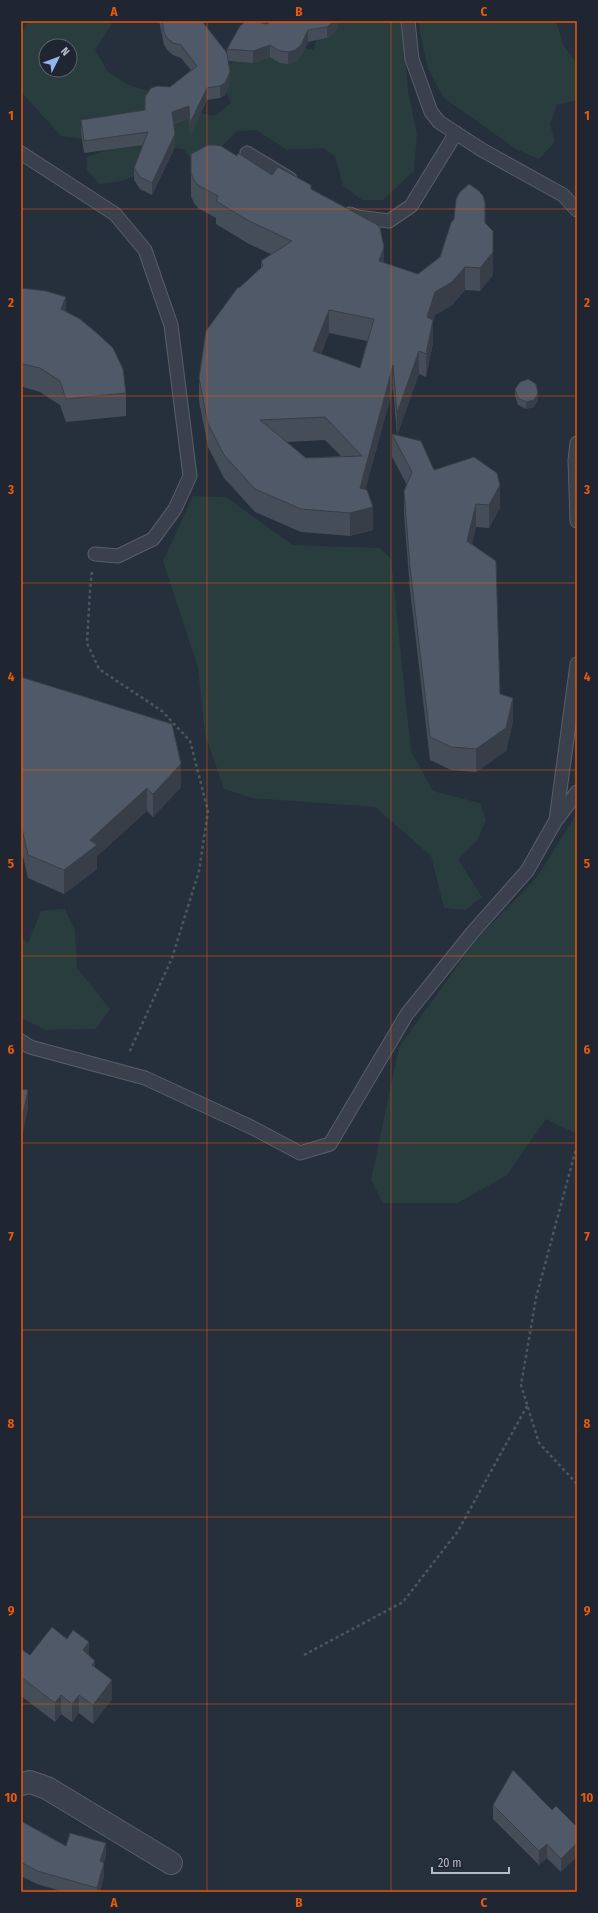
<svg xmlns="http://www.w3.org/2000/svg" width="598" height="1913" viewBox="0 0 598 1913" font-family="'Fira Sans Condensed',sans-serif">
  <rect width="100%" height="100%" fill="#262f3c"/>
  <!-- green -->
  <g fill="#293c3e" fill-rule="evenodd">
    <path d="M30,21H111V25L95,50L108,72L129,85L155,93L186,110L214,116L231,103L218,75L233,62L286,44L313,50L324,21H402L408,91L417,135L414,171L383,200H362L343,186L335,156L323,148L287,150L256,130L237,131L214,154L195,163L183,149L166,147L150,169L123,181L99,184L87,170V157L110,149L122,137L90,140L61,136L21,92V33ZM46,46H70V70H46Z"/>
    <polygon points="418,21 556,21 563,44 577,63 577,100 557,105 550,124 555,142 539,159 516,149 444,98 428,69"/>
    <polygon points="193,496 226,497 293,545 380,548 391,559 411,751 433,791 480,803 486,820 478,839 458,859 482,897 466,910 444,908 431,856 375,807 252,798 224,789 205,734 198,668 163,561"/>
    <polygon points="577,813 577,1134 546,1119 507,1175 458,1203 383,1203 371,1180 399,1047 476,940 537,877"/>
    <polygon points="65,909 75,930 77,968 110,1009 96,1029 46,1030 21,1018 21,937 28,943 41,911"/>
  </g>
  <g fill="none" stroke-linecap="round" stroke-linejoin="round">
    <defs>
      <g id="service">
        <polyline points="408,21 412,59 431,112 439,122 482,150 563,195 577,210"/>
        <polyline points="21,153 115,214 145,250 171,325 190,476 175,509 153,539 118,556 95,554"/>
        <polyline points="247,153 290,179"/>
        <polyline points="350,214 357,217 389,221 411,206 456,133"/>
        <polyline points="577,443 575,460 577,521"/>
        <polyline points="558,818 577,792"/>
        <polyline points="21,1041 30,1047 145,1078 253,1128 300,1153 330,1144 407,1014 472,933 527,871 556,820 577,664"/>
      </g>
      <polyline id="minor" points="21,1784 30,1782 47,1788 171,1863"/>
    </defs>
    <!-- service casing -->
    <use href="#service" stroke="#585f6a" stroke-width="15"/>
    <!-- minor casing -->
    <use href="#minor" stroke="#585f6a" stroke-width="24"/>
    <!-- path -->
    <g stroke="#48595c" stroke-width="2.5" stroke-dasharray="3 3" stroke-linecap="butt">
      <polyline points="92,572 90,590 87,643 99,669 162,711 190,741 208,811 199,871 172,958 129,1053"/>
      <polyline points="577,1145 536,1298 521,1385 539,1443 577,1484"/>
      <polyline points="304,1655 403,1602 458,1531 527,1406"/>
    </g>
    <!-- service -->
    <use href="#service" stroke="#3a414c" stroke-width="13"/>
    <!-- minor -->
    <use href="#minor" stroke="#3a414c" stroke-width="22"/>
  </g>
  <!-- wall -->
  <g fill="#454d59" fill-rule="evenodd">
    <polygon points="159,21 202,21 227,53 227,49 267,24 338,27 334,34 327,38 308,42 301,56 295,62 288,64 280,63 270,57 253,63 228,61 230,84 225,95 220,98 207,100 190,135 189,118 174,124 175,147 152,195 140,189 134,180 134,168 143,145 84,153 81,132 81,120 145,110 170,87 191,70 181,58 173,55 167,50 164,45"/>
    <path d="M191,154L237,156L272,175L311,189L384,263L418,274L485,223L493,254V275L480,291L465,290L452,305L435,315L433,322V343L426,377L419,374L397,435L434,470L500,508L489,528L476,527L472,544L500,694L513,721L506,751L476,772L451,770L430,760L410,590L404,514V491L407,485L392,457V434L397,435L393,388L365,490L373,530L350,536L301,532L255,512L224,478L208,447L199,401V378L239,288L261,268V261L271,254L249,244L216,224V218L198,208L194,203L191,196ZM329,333L367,341L360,368L321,354ZM325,440L341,456L306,458L286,442Z"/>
    <polygon points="21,288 66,311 126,393 126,416 66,422 60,405 40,392 23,387"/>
    <polygon points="515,389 538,400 534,407 526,409 518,405 515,396"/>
    <polygon points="21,677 181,787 153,817 147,811 97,856 97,869 64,894 28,878 21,848"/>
    <polygon points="21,1649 30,1655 89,1656 112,1699 93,1724 79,1713 72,1722 61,1714 55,1722 21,1696"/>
    <polygon points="493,1805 552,1810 577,1827 561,1872 547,1858 539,1865 493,1819"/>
    <polygon points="21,1821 66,1846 106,1856 104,1862 104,1876 100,1892 64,1892 37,1884 21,1876"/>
  </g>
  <!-- shaded-wall -->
  <g fill="#383e48">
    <polygon points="334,21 339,21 338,27 334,34 327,38 327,27"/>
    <polygon points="308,30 308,42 301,56 295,62 288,64 288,52"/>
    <polygon points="270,45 270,57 253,63 253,51"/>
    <polygon points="230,72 230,84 225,95 220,98 220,86"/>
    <polygon points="207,88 207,100 190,135 190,123"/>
    <polygon points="189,106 189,118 172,124 172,112"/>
    <polygon points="175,134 175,147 152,195 152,183"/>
    <polygon points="493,231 493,275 480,291 480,268"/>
    <polygon points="384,247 384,270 379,261"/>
    <polygon points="465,267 465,290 452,305 435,315 433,322 433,343 426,377 427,317 435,292"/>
    <polygon points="66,297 66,320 61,309"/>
    <polygon points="329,310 329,333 313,374 313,351"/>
    <polygon points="419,351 419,374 397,436 397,413"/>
    <polygon points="23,364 23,387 21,388 21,365"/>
    <polygon points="393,365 393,388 360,510 373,507 373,530 350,536 350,513 360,488"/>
    <polygon points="538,393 538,400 534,407 526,409 526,402"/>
    <polygon points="500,485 500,508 489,528 489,505"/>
    <polygon points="476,504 476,527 467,565 467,541"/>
    <polygon points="513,698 513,721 506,751 476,772 476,749"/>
    <polygon points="181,764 181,787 153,817 153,794"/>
    <polygon points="147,788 147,811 97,856 97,869 64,894 64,870 90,840"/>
    <polygon points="28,1090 28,1109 21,1142 21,1123"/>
    <polygon points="89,1642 89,1661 83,1650"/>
    <polygon points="95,1661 95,1679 92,1665"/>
    <polygon points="112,1680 112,1699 93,1724 93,1705"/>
    <polygon points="61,1695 61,1714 55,1722 55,1703"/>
    <polygon points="79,1695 79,1713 72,1722 72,1704"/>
    <polygon points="106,1843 106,1856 100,1875 100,1861"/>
    <polygon points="577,1843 577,1857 561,1872 561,1859"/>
    <polygon points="547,1844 547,1858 539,1865 539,1851"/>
    <polygon points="104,1863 104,1876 100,1892 97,1892 97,1888"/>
  </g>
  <!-- building -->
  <g fill="#505967" stroke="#383e48" fill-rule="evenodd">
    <polygon points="162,21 202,21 227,53 230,72 225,83 220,86 207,88 190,123 189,106 172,112 175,134 152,183 140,177 134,168 148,132 84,141 81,120 145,110 145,97 151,88 157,86 170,87 197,66 181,45 173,43 167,38 164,32"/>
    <polygon points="249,21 253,21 267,24 272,21 334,21 327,27 308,30 301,45 295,50 288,52 280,51 270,45 253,51 227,49 240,26 245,22"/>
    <path d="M208,145H215L221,146L237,156L238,153L272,175L278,167L311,185V189L376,224L380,228L384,247L379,261L418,274L440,257L451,223L454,219L456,199L460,192L469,184L479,191L483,196L485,202V223L493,231V252L480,268L465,267L452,282L435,292L427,317L433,320L426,354L419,351L397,413L393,365L360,488L367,490L373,507L350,513L301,509L255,489L224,455L208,424L199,378L206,331L238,287L239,288L263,266L261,261L292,241L249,221L216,201L218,196L198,185L194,180L191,173V154ZM329,310L374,319L360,368L313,351ZM325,417L362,456L306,458L260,420Z"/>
    <polygon points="21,288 46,291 66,297 61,309 80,319 98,334 113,348 123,369 126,393 66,399 60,381 40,368 23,364 21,365"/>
    <polygon points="528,379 536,384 538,393 534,400 526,402 518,398 515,389 520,382"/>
    <polygon points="392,434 421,441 434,470 474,457 497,473 500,485 489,505 476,504 467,541 496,561 500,694 513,698 506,728 476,749 451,747 430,737 410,567 404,491 412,472"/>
    <polygon points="21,677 172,724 181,764 153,794 147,788 90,840 97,845 64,870 28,855 21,825"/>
    <polygon points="21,1089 28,1090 21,1123"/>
    <polygon points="52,1627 67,1639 73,1630 89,1642 83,1650 95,1661 92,1665 112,1680 93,1705 79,1695 72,1704 61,1695 55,1703 21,1677 21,1649 30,1655"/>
    <polygon points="513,1770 552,1810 556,1806 577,1827 577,1843 561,1859 547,1844 539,1851 493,1805"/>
    <polygon points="21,1821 66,1846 70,1833 106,1843 100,1861 104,1863 97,1888 37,1871 21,1862"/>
  </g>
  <!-- grid -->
  <path fill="none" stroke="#e8590c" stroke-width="1" stroke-opacity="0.55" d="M207,21V1892M391,21V1892M21,209H577M21,396H577M21,583H577M21,770H577M21,956H577M21,1143H577M21,1330H577M21,1517H577M21,1704H577"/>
  <!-- border -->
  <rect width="598" height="1913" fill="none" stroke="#1f2631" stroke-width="44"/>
  <!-- north arrow -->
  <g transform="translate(58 58) rotate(48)"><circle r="19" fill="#1f2631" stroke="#5b626d"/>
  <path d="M0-3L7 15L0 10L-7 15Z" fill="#93b6ef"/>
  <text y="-6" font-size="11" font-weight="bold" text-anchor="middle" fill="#b6bcc7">N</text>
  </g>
  <!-- scale -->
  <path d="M432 1867v6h77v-6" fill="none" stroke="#b6bcc7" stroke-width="2"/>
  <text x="438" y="1867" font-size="12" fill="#b6bcc7" stroke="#1f2631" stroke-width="3" paint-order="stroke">20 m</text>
  <rect x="22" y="22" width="554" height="1869" fill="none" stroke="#e8590c" stroke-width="1.5"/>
  <g font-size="13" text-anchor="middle" font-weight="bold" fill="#e8590c">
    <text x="114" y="16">A</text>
    <text x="299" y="16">B</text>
    <text x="484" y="16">C</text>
    <text x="11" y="120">1</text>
    <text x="587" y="120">1</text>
    <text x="11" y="307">2</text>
    <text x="587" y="307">2</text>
    <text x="11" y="494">3</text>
    <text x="587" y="494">3</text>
    <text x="11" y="681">4</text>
    <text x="587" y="681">4</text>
    <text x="11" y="868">5</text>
    <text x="587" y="868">5</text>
    <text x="11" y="1054">6</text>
    <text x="587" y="1054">6</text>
    <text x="11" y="1241">7</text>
    <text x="587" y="1241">7</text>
    <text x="11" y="1428">8</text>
    <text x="587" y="1428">8</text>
    <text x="11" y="1615">9</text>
    <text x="587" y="1615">9</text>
    <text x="11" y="1802">10</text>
    <text x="587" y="1802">10</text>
    <text x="114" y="1907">A</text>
    <text x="299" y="1907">B</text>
    <text x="484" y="1907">C</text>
  </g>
</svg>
